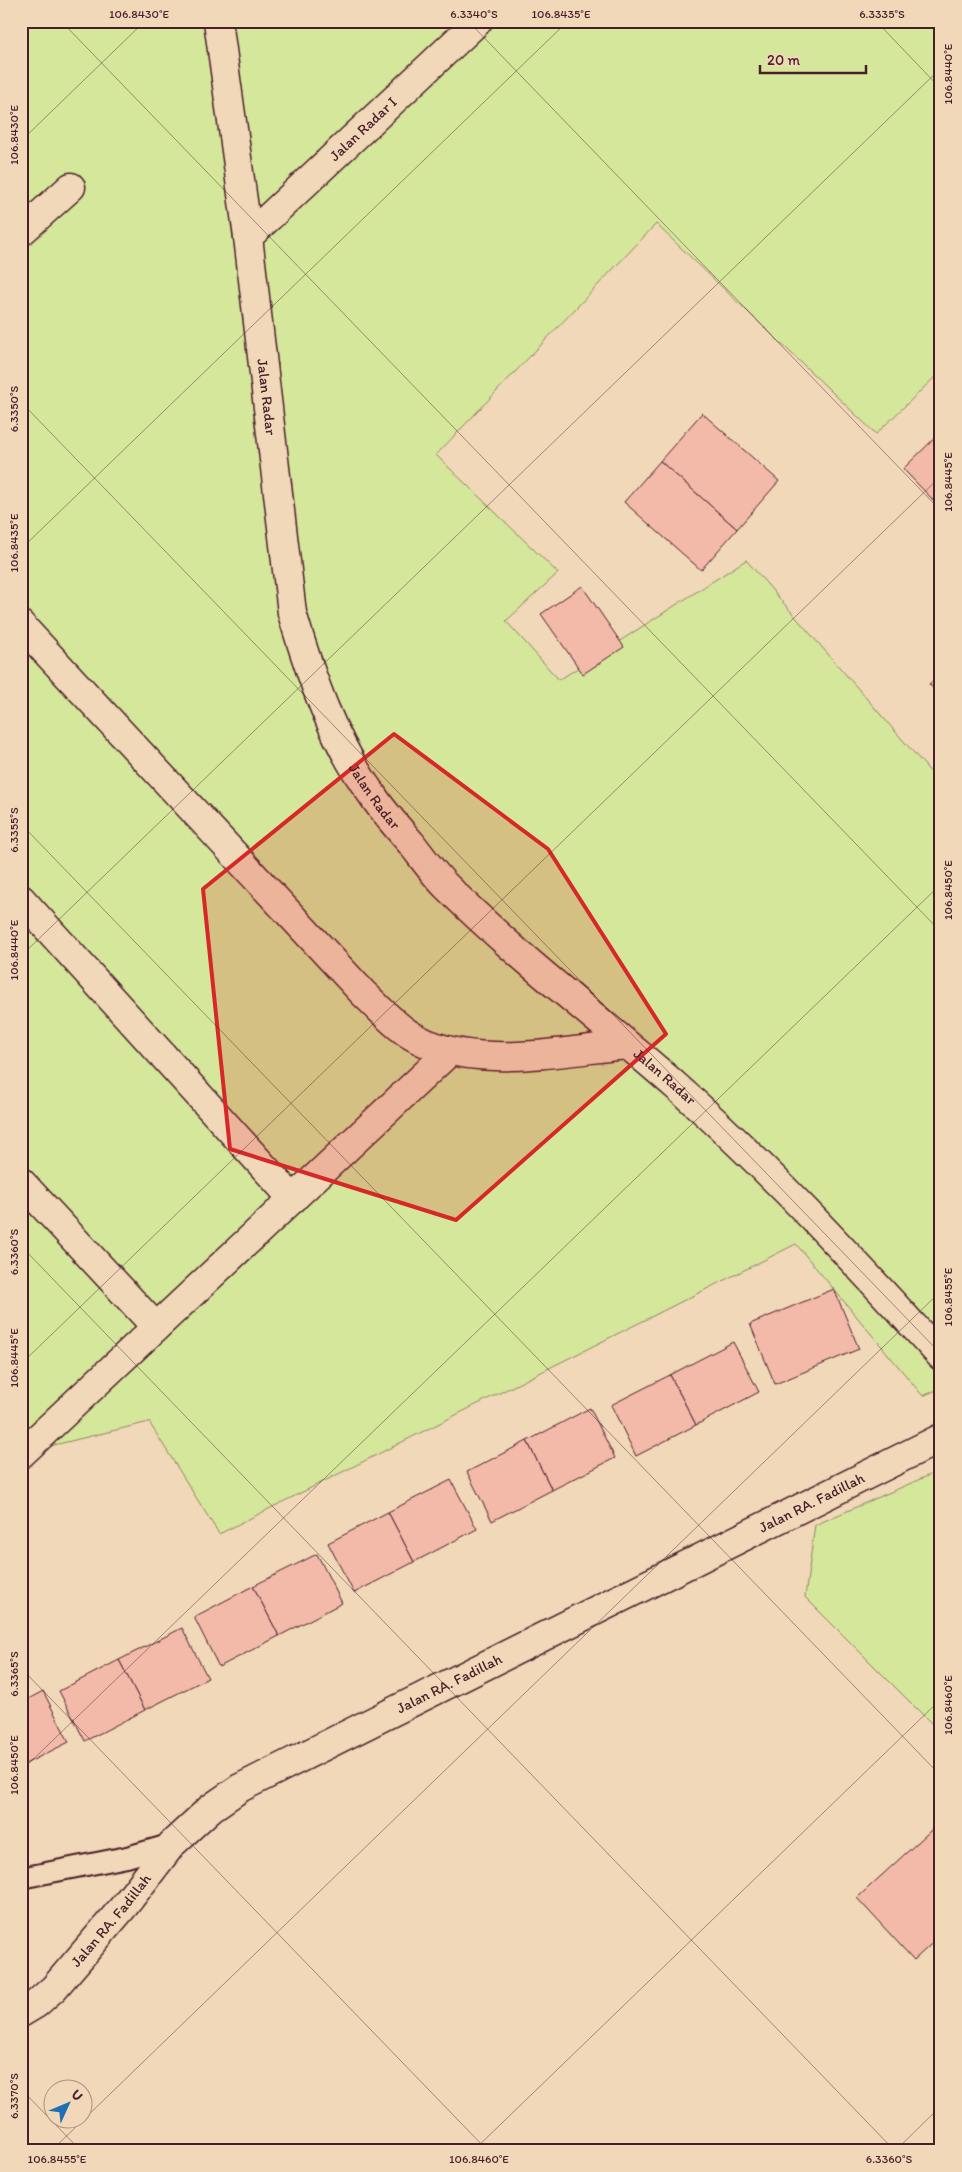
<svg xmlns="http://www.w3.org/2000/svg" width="962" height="2172" viewBox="0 0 962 2172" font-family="Itim,sans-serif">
  <rect width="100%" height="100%" fill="#f0d8b8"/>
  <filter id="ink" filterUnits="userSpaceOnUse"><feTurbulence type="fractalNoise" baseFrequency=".02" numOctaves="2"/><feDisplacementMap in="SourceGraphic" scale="10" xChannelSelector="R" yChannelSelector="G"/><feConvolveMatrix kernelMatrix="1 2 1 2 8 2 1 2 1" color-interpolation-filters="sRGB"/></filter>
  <g filter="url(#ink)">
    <!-- green -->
    <g fill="#d5e79b" stroke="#908363">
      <polygon points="21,21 941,21 941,371 876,434 656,224 436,455 558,573 506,621 559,680 746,560 941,784 941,1388 923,1396 796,1244 219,1534 149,1422 21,1453"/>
      <polygon points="941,1470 941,1733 805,1597 815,1525"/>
    </g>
    <!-- building -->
    <g fill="#f3baaa" stroke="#4a1f2b">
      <polygon points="702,413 779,481 737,529 660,461"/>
      <polygon points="941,432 941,508 903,469"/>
      <polygon points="660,461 737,529 701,570 624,502"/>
      <polygon points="582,586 624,647 583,674 541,614"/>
      <polygon points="941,674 941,697 929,684"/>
      <polygon points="834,1289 859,1349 775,1384 750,1324"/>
      <polygon points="733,1342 759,1392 696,1425 670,1375"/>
      <polygon points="670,1375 696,1425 636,1456 611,1405"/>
      <polygon points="590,1408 615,1458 552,1490 527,1441"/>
      <polygon points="527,1441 552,1490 492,1521 467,1472"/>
      <polygon points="451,1480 477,1529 414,1562 388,1512"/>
      <polygon points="388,1512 414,1562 354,1593 328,1543"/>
      <polygon points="317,1554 342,1603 279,1636 253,1586"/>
      <polygon points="253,1586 279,1636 219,1667 194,1617"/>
      <polygon points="182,1628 208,1678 145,1710 119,1660"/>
      <polygon points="119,1660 145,1710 85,1741 59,1691"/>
      <polygon points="43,1691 69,1742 21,1766 21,1703"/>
      <polygon points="941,1821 941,1935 914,1960 857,1898"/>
    </g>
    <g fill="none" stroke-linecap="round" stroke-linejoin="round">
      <defs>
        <polyline id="lane" points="21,1878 127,1857 172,1844"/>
        <g id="street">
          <path id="s1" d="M218,21L248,237L292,613C311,677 333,742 373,796C384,813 398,828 411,843C422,857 433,873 446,886C518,958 600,1019 677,1087C771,1170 856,1263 941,1356"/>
          <polyline points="21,232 71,187"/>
          <path id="s2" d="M248,237L478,21"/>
          <path d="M21,625L363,993C378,1007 392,1023 409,1034C468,1072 560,1051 627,1045"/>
          <polyline points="21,899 293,1199"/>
          <polyline points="21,1182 156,1327"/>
          <polyline points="21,1454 449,1052"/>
        </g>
        <g id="secondary">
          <path id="s3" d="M21,2013L36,2004L54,1988L125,1905L172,1844L211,1808L240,1788L941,1438"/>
        </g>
      </defs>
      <!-- lane casing -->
      <use href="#lane" stroke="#4a1f2b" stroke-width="24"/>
      <!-- street casing -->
      <use href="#street" stroke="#4a1f2b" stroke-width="31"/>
      <!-- secondary casing -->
      <use href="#secondary" stroke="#4a1f2b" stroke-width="31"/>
      <!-- lane -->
      <use href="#lane" stroke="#f0d8b8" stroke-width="20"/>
      <!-- street -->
      <use href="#street" stroke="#f0d8b8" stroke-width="28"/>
      <!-- secondary -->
      <use href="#secondary" stroke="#f0d8b8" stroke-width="28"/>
    </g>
  </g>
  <!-- marked area -->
  <path fill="#d62828" fill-opacity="0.2" stroke="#d62828" stroke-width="4" stroke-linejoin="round" d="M394,734L548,849L666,1034L456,1220L230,1149L203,889Z"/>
  <!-- ticks -->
  <path fill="none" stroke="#4a1f2b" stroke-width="1" stroke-opacity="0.45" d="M61,21L941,932M468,21L941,511M876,21L941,89M21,141L145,21M21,402L941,1354M21,549L568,21M21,824L941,1776M21,956L941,68M21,1246L895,2151M21,1364L941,476M21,1668L488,2151M21,1771L941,884M21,2089L81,2151M51,2151L941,1291M473,2151L941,1699M895,2151L941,2106"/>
  <g text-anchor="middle" stroke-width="4" stroke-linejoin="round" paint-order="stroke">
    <!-- street labels -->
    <g font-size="15" fill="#4a1f2b" stroke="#f0d8b8">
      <text dy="5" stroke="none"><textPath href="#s2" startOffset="158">Jalan Radar I</textPath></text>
      <text dy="5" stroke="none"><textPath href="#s1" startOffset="379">Jalan Radar</textPath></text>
      <text dy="5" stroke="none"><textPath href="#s1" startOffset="799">Jalan Radar</textPath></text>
      <text dy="5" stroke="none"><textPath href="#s1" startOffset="1204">Jalan Radar</textPath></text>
      <text dy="5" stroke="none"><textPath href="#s3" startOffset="955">Jalan RA. Fadillah</textPath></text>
      <text dy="5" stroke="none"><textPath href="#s3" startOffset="550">Jalan RA. Fadillah</textPath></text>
      <text dy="5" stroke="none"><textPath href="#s3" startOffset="130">Jalan RA. Fadillah</textPath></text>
    </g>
  </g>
  <!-- margin -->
  <rect width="962" height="2172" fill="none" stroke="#f0d8b8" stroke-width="55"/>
  <!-- north arrow -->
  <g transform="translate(68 2104) rotate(46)"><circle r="24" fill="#f0d8b8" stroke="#ae8e80"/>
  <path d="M0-4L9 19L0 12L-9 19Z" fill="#1f6fb2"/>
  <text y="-8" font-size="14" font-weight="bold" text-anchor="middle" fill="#4a1f2b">U</text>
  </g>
  <!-- scale -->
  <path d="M760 65v8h106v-8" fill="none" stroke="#4a1f2b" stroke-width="2.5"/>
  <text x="767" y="65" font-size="15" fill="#4a1f2b" stroke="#f0d8b8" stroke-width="4" paint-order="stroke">20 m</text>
  <rect x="28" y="28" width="906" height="2116" fill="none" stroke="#4a1f2b" stroke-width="2"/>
  <g font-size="12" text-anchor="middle" fill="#4a1f2b">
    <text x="139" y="18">106.8430°E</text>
    <text x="474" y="18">6.3340°S</text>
    <text x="561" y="18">106.8435°E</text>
    <text x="882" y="18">6.3335°S</text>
    <text transform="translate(948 74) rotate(-90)" y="4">106.8440°E</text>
    <text transform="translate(14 135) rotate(-90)" y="4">106.8430°E</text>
    <text transform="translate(14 409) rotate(-90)" y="4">6.3350°S</text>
    <text transform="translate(948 482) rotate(-90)" y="4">106.8445°E</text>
    <text transform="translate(14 543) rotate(-90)" y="4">106.8435°E</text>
    <text transform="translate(14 830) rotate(-90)" y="4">6.3355°S</text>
    <text transform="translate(948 890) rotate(-90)" y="4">106.8450°E</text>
    <text transform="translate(14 950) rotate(-90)" y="4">106.8440°E</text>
    <text transform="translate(14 1252) rotate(-90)" y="4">6.3360°S</text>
    <text transform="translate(948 1297) rotate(-90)" y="4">106.8455°E</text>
    <text transform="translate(14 1358) rotate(-90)" y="4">106.8445°E</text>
    <text transform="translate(14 1674) rotate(-90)" y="4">6.3365°S</text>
    <text transform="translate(948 1705) rotate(-90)" y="4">106.8460°E</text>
    <text transform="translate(14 1765) rotate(-90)" y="4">106.8450°E</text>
    <text transform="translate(14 2096) rotate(-90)" y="4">6.3370°S</text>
    <text x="57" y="2163">106.8455°E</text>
    <text x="479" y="2163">106.8460°E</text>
    <text x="889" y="2163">6.3360°S</text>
  </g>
</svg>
